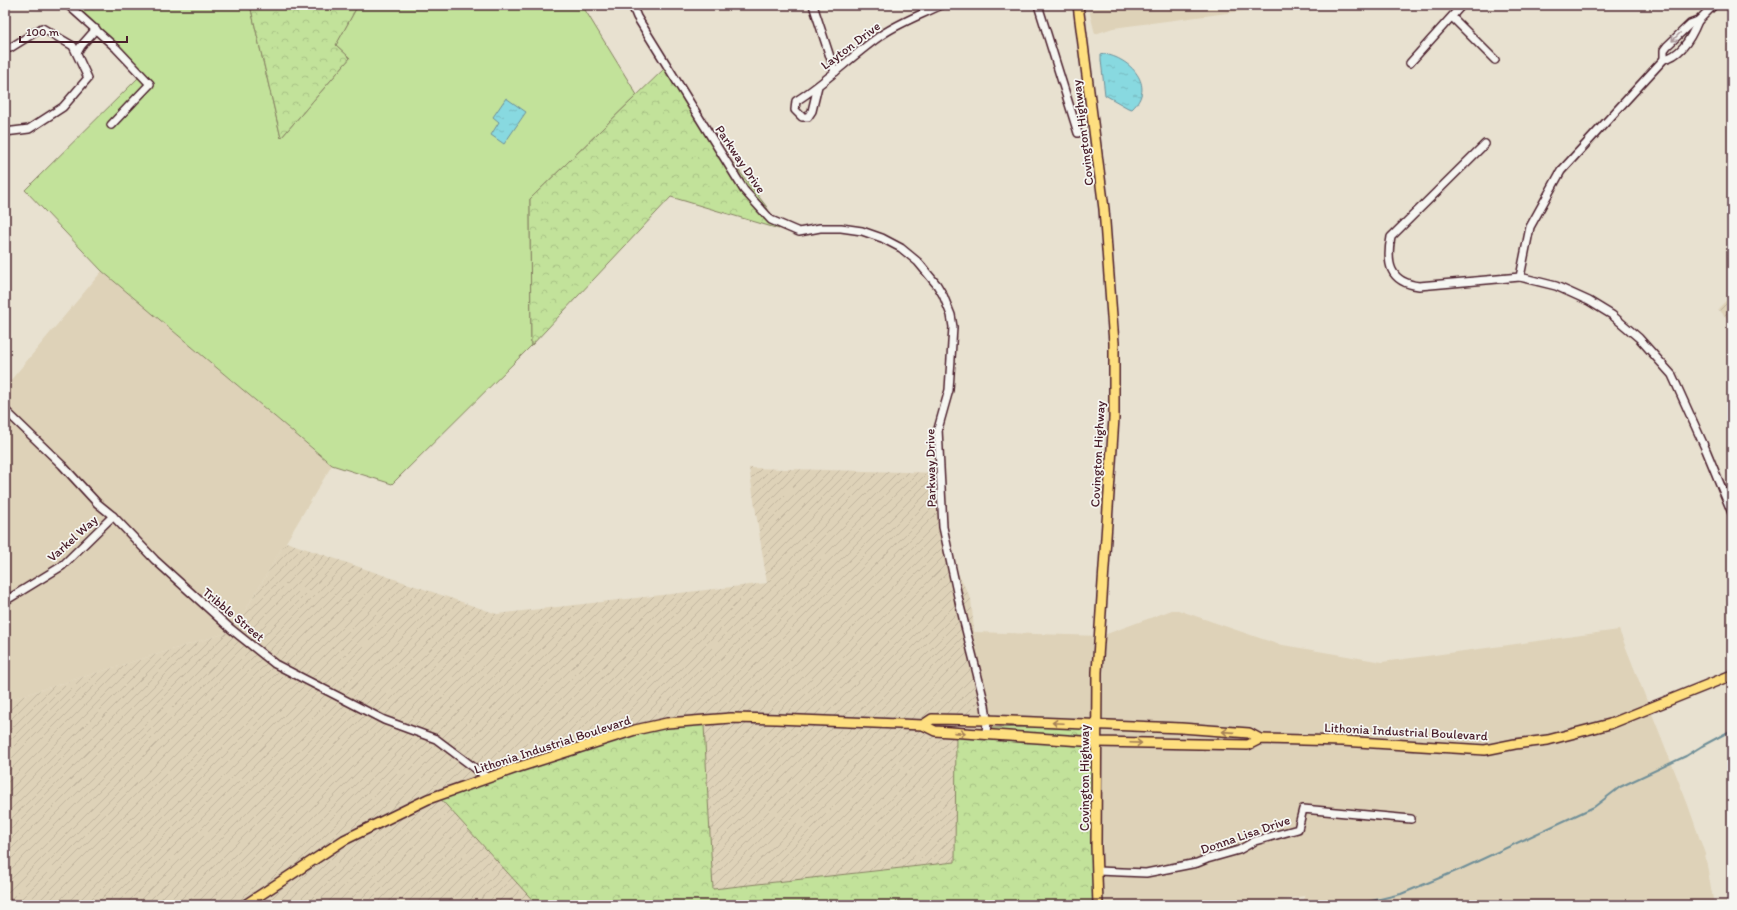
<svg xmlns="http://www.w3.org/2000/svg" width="1737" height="910" viewBox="0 0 1737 910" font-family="Itim,sans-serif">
  <defs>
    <pattern id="industrial-furrows" width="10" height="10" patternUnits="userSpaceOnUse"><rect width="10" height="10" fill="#ded2b8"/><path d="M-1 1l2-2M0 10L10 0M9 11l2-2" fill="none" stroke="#c0b49e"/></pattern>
    <pattern id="forest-crowns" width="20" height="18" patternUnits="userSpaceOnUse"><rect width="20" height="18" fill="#c2e29a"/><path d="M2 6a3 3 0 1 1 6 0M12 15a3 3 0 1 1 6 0" fill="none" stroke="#a8c185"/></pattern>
    <pattern id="water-ripples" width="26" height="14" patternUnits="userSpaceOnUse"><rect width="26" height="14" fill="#88d9e0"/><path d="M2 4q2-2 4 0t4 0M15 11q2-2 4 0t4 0" fill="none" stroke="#77bac0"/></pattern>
  </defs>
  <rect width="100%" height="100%" fill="#e8e1d0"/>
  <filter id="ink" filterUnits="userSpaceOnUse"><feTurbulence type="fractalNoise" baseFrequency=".025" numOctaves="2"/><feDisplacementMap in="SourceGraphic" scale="8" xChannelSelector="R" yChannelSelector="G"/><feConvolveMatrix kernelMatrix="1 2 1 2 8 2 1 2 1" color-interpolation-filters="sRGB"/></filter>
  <g filter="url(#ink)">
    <!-- built -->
    <g fill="#ded2b8">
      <polygon points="1088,5 1288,5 1113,28 1095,34"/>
      <polygon points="102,271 332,465 233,631 5,701 5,387"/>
      <polygon points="1172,610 1178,610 1277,644 1382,662 1619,630 1688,805 1705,854 1714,905 1305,905 1304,896 1257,905 1102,905 1097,843 1101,758 956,729 981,703 974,632 1101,636"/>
    </g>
    <!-- industrial -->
    <g fill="url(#industrial-furrows)">
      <polygon points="1732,294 1732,323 1718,309"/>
      <polygon points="749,468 943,473 948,554 971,599 981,703 956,729 955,862 713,889 704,725 437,795 537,905 5,905 5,701 233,631 286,542 497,614 767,583"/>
    </g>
    <!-- green -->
    <polygon fill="#c2e29a" stroke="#868062" points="76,5 250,5 281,138 350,58 336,45 358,5 582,5 637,95 530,199 531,346 392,484 332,465 102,271 25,190 144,72"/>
    <!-- forest -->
    <g fill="url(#forest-crowns)" stroke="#868062">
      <polygon points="250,5 358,5 336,45 350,58 281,138"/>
      <polygon points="666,67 682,97 766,206 779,229 671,197 531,346 530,199"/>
      <polygon points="704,725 713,889 955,862 956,729 1097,725 1101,747 1097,843 1102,905 537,905 437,795 619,732 681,726"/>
    </g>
    <!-- water -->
    <g fill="url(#water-ripples)" stroke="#6f8f98">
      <path d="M1104,54C1130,58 1157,86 1132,109L1128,108L1105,95L1101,60V55Z"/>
      <polygon points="506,98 526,112 504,144 491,135 499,122 493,117"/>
    </g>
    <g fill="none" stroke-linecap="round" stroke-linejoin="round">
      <!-- stream -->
      <polyline stroke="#6f8f98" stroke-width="2" points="1355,905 1401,894 1461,869 1594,807 1620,787 1686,756 1702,746 1732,730"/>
      <defs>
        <g id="minor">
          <polyline points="68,5 116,48 150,84 111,125"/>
          <polyline points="632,5 637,17 744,190 771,220 799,232 820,228 841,228 862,231 882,238 901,248 918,262 937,285 943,295 951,315 953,327 949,390 938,429 943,527 960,606 985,705 987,720 986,735"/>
          <polyline points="813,5 835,72"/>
          <polyline points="1038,5 1078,133"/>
          <polyline points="1452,17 1495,60"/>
          <polyline points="5,48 10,48 42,28 73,46 88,78 63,107 29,129 5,132"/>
          <polyline points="77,53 81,46 96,29"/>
          <polyline points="1664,59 1664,50 1667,46 1690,24 1698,21 1714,5"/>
          <polyline points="1410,63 1462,5"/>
          <path d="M818,86L812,111L808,117H802L795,110L796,101C827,82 853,54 883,34C901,22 923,14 941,5"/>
          <path d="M1485,144L1391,237C1386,263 1389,282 1419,286L1520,277L1530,227L1561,171L1664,59C1681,56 1692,36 1698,21"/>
          <polyline points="1520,277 1556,286 1589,301 1612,315 1639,338 1672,375 1706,450 1732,513"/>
          <polyline points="5,410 62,465 97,503 113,516 155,560 231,629 275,664 384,720 436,739 488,778"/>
          <polyline points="5,601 62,566 113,516"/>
          <polyline points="1097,871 1146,873 1197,863 1207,859 1239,850 1255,841 1298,829 1303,809 1411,819"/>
        </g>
        <g id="major">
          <polyline points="1078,5 1104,209 1114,343 1114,418 1097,672 1096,846 1098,905"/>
          <polyline points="923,725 932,719 987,720 1181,728 1249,733 1260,739"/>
          <polyline points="245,905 344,840 428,799 519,767 635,730 667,723 731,718 776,719 923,725 935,731 1097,742 1248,745 1260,739 1342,741 1485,750 1515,744 1548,740 1610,724 1732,675"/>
        </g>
      </defs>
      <!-- minor casing -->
      <use href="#minor" stroke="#4a1f2b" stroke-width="10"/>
      <!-- major casing -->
      <use href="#major" stroke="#4a1f2b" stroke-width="12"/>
      <!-- minor -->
      <use href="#minor" stroke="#f6f6f2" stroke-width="7"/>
      <!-- major -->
      <use href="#major" stroke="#fedf80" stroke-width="9"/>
    </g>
    <!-- one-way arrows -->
    <defs><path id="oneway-shaft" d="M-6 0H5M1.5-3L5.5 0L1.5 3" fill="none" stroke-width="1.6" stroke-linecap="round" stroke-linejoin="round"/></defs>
    <use stroke="#a99598" href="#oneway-shaft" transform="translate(1676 37) rotate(135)"/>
    <g stroke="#a47f56">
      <use href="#oneway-shaft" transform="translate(1058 723) rotate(-177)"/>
      <use href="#oneway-shaft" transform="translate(1228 732) rotate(-176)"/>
      <use href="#oneway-shaft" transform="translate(960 733) rotate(4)"/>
      <use href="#oneway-shaft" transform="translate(1136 743) rotate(2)"/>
    </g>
  </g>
  <g text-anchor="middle" stroke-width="3.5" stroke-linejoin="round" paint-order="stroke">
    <!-- street labels -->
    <g font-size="13" fill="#4a1f2b" stroke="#f6f6f2">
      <text transform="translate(850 45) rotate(-37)" y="5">Layton Drive</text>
      <text transform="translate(1082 133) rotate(-97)" y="5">Covington Highway</text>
      <text transform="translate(741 159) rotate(56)" y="5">Parkway Drive</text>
      <text transform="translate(1097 454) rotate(-87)" y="5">Covington Highway</text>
      <text transform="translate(930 468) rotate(-91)" y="5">Parkway Drive</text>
      <text transform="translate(72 538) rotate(-42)" y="5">Varkel Way</text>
      <text transform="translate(234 614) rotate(40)" y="5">Tribble Street</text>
      <text transform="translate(1406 731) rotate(3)" y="5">Lithonia Industrial Boulevard</text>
      <text transform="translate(552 744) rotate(-18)" y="5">Lithonia Industrial Boulevard</text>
      <text transform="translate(1084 778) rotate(-90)" y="5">Covington Highway</text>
      <text transform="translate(1245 834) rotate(-19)" y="5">Donna Lisa Drive</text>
    </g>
  </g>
  <!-- margin -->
  <rect width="1737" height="910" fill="none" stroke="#f6f6f2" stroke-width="20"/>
  <rect x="10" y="10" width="1717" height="890" fill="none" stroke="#4a1f2b" stroke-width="1.5" filter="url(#ink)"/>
  <!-- scale -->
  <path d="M20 36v6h107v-6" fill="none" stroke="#4a1f2b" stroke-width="2"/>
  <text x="26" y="36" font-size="12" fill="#4a1f2b" stroke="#f6f6f2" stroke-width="3" paint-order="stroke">100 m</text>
</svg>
